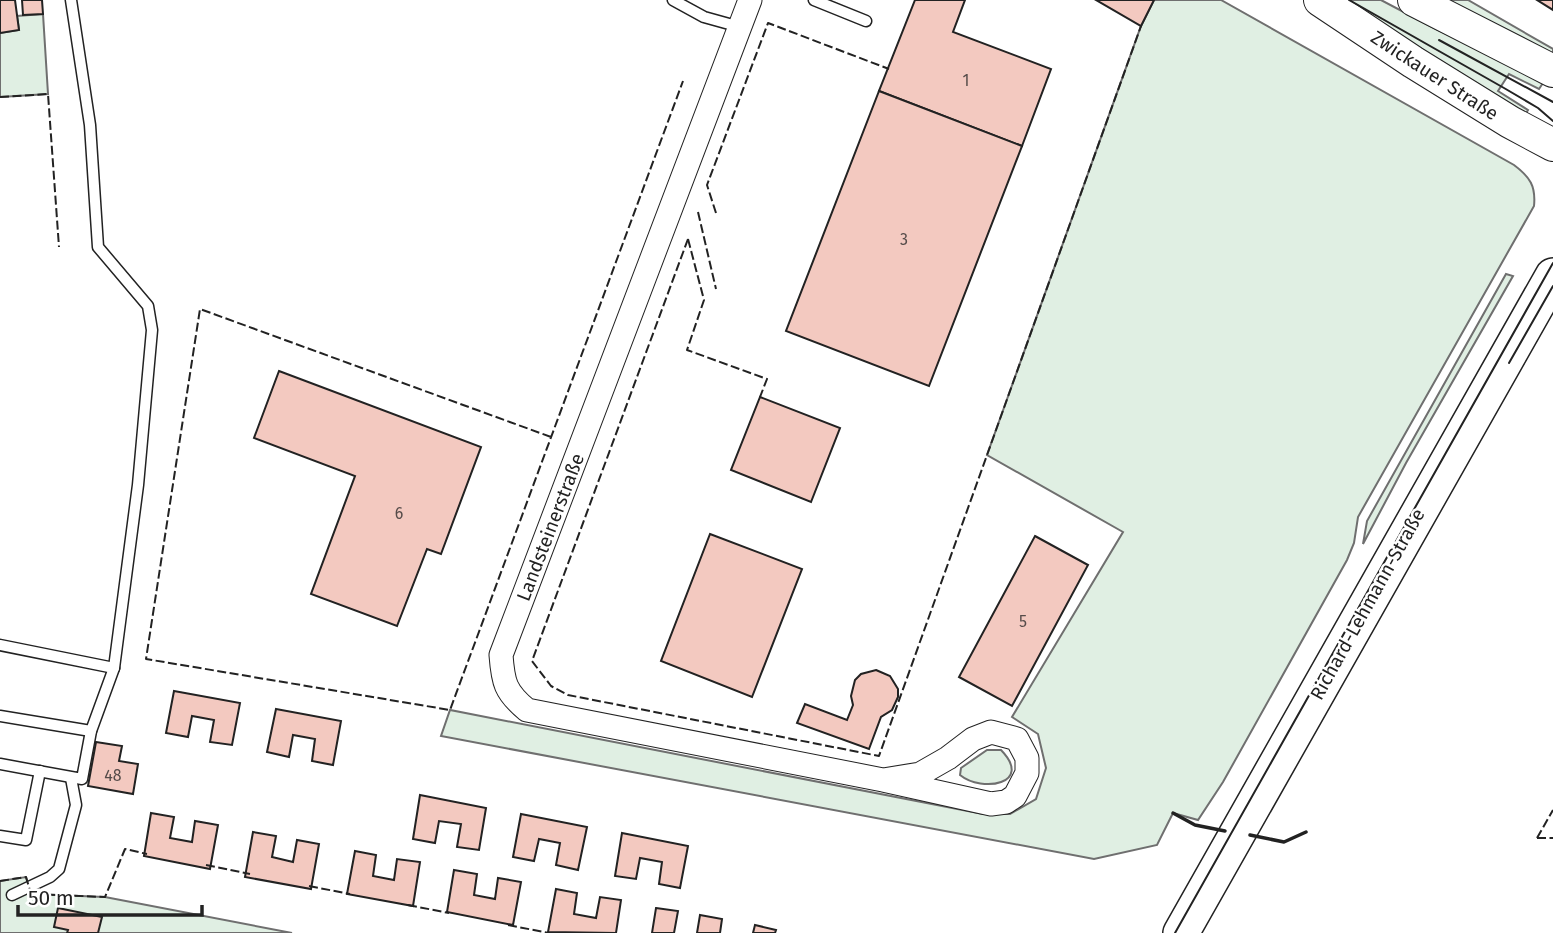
<svg xmlns="http://www.w3.org/2000/svg" width="1553" height="933" viewBox="0 0 1553 933" font-family="'Fira Sans',sans-serif">
  <rect width="100%" height="100%" fill="#fff"/>
  <!-- green -->
  <g fill="#e0efe3" stroke="#6f6f6f" stroke-width="2">
    <path d="M1154,0H1221L1514,165C1530,177 1536,186 1534,206L1358,517L1354,543L1347,560L1223,782L1198,820L1173,813L1157,845L1094,859L441,736L450,710L983,814H1010L1036,799L1046,768L1038,734L1012,717L1123,532L987,455L1141,26Z"/>
    <polygon points="1338,0 1381,0 1436,29 1545,80 1539,89 1509,74 1498,91 1528,110 1523,118 1364,19"/>
    <polygon points="1443,0 1468,0 1553,49 1553,56"/>
    <polygon points="43,14 48,94 0,97 0,33 19,30 17,16"/>
    <polygon points="1506,274 1513,276 1406,463 1363,544 1367,521"/>
    <path d="M987,750H1001C1034,784 982,793 960,775L961,768Z"/>
    <polygon points="26,877 31,894 105,897 292,933 0,933 0,881"/>
  </g>
  <!-- building -->
  <g fill="#f3c9c0" stroke="#222" stroke-width="2">
    <polygon points="0,0 15,0 19,30 0,33"/>
    <polygon points="22,0 42,0 43,14 23,15"/>
    <polygon points="915,0 965,0 953,32 1051,69 1022,146 879,91"/>
    <polygon points="1096,0 1154,0 1141,26"/>
    <polygon points="1537,0 1553,0 1553,10"/>
    <polygon points="879,91 1022,146 929,386 786,331"/>
    <polygon points="279,371 481,447 441,554 427,549 397,626 311,594 355,476 254,438"/>
    <polygon points="760,397 840,428 811,502 731,470"/>
    <polygon points="710,534 802,569 752,697 661,661"/>
    <polygon points="1035,536 1088,565 1012,706 959,677"/>
    <polygon points="876,670 890,676 898,689 898,697 892,710 881,717 869,749 797,723 805,704 847,720 853,705 851,696 855,680 861,674"/>
    <polygon points="174,691 240,703 232,745 210,742 214,720 192,716 188,737 166,733"/>
    <polygon points="276,709 341,721 333,765 312,761 315,739 293,735 289,757 267,752"/>
    <polygon points="96,742 122,746 119,761 138,764 133,794 88,786"/>
    <polygon points="420,795 486,808 479,850 457,847 461,824 439,821 435,843 413,839"/>
    <polygon points="151,813 174,817 170,838 192,842 195,821 218,825 210,869 144,856"/>
    <polygon points="521,814 587,827 578,870 556,865 560,843 539,839 534,861 513,857"/>
    <polygon points="253,832 276,836 272,857 293,862 297,840 319,844 311,889 245,877"/>
    <polygon points="622,833 688,846 680,888 659,884 662,862 640,858 636,879 615,876"/>
    <polygon points="355,851 376,855 373,876 394,880 397,859 420,862 413,906 347,894"/>
    <polygon points="454,870 477,874 474,895 495,899 498,878 521,882 513,925 447,912"/>
    <polygon points="556,889 577,893 574,914 596,918 600,897 621,900 616,933 548,932"/>
    <polygon points="58,908 102,917 98,933 67,933 68,930 54,927"/>
    <polygon points="656,908 678,911 674,933 652,933"/>
    <polygon points="700,915 722,919 720,933 697,933"/>
    <polygon points="755,925 776,930 775,933 753,933"/>
  </g>
  <g fill="none" stroke-linecap="round" stroke-linejoin="round">
    <defs>
      <g id="service">
        <polyline points="673,0 704,17 740,27"/>
        <polyline points="814,0 866,21"/>
        <polyline points="0,645 114,668"/>
        <polyline points="0,716 91,731"/>
        <polyline points="0,764 82,779 91,731 114,668 138,485 152,330 148,306 98,247 90,125 71,0"/>
        <polyline points="0,836 26,840 40,771"/>
        <polyline points="12,895 50,877 59,869 76,805 71,778"/>
      </g>
      <path id="minor" d="M750,0L501,655C503,682 505,692 527,710L883,780L991,804L1006,802L1015,796L1027,773V758L1017,739L991,732L973,739L948,758L920,774L883,780"/>
      <g id="secondary">
        <polyline points="1320,0 1413,62 1510,122 1553,145"/>
        <polyline points="1414,0 1553,71"/>
      </g>
      <polyline id="primary" points="1181,933 1553,276"/>
    </defs>
    <!-- service casing -->
    <use href="#service" stroke="#222" stroke-width="13"/>
    <!-- minor casing -->
    <use href="#minor" stroke="#222" stroke-width="25"/>
    <!-- secondary casing -->
    <use href="#secondary" stroke="#222" stroke-width="34"/>
    <!-- primary casing -->
    <use href="#primary" stroke="#222" stroke-width="38"/>
    <!-- service -->
    <use href="#service" stroke="#fff" stroke-width="10"/>
    <!-- minor -->
    <use href="#minor" stroke="#fff" stroke-width="23"/>
    <!-- secondary -->
    <use href="#secondary" stroke="#fff" stroke-width="32"/>
    <!-- primary -->
    <use href="#primary" stroke="#fff" stroke-width="35"/>
    <!-- tram -->
    <g stroke="#222" stroke-width="2">
      <polyline points="1349,0 1504,88 1538,108 1553,121"/>
      <polyline points="1439,40 1553,102"/>
      <polyline points="1509,363 1553,286"/>
      <polyline points="1175,933 1553,263"/>
    </g>
    <!-- fence -->
    <g stroke="#222" stroke-width="2" stroke-dasharray="9 3.5" stroke-linecap="butt">
      <polyline points="0,97 48,94 59,247"/>
      <polyline points="698,212 716,289"/>
      <polyline points="716,213 707,185 768,23 889,69"/>
      <polyline points="688,239 532,661 551,686 568,695 879,756 1141,26"/>
      <polyline points="688,239 704,300 687,350 767,379 760,397"/>
      <polyline points="551,437 200,309 146,659 450,710 683,81"/>
      <polyline points="1537,838 1553,810"/>
      <polyline points="1537,838 1553,838"/>
      <polyline points="206,865 250,874"/>
      <polyline points="0,881 26,877 31,894 105,897 125,849 147,854"/>
      <polyline points="309,886 350,894"/>
      <polyline points="408,905 449,913"/>
      <polyline points="508,925 549,933"/>
    </g>
    <!-- wall -->
    <g stroke="#222" stroke-width="3.5">
      <polyline points="1173,813 1195,825 1225,831"/>
      <polyline points="1250,835 1284,842 1306,832"/>
    </g>
  </g>
  <g text-anchor="middle" stroke-width="5" stroke-linejoin="round" paint-order="stroke">
    <!-- number labels -->
    <g font-size="16" fill="#564c4a">
      <text x="966" y="86">1</text>
      <text x="904" y="245">3</text>
      <text x="399" y="519">6</text>
      <text x="1023" y="627">5</text>
      <text x="113" y="781">48</text>
    </g>
    <!-- street labels -->
    <g font-size="19" fill="#222" stroke="#fff">
      <text transform="translate(1435 75) rotate(33)" y="7">Zwickauer Straße</text>
      <text transform="translate(550 527) rotate(-69)" y="7">Landsteinerstraße</text>
      <text transform="translate(1367 604) rotate(-61)" y="7">Richard-Lehmann-Straße</text>
    </g>
  </g>
  <!-- scale -->
  <path d="M18 905v10h184v-10" fill="none" stroke="#222222" stroke-width="3.5"/>
  <text x="28" y="905" font-size="21" fill="#222222" stroke="#ffffff" stroke-width="5" paint-order="stroke">50 m</text>
</svg>
